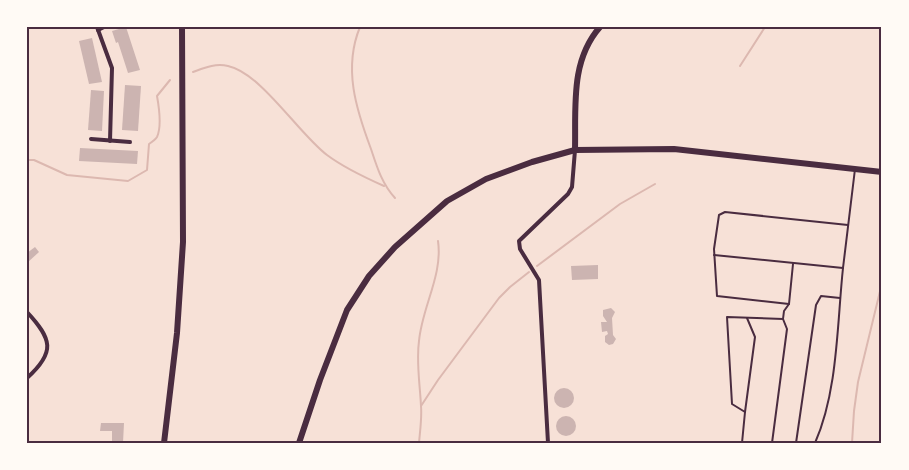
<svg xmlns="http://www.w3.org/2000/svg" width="909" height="470" viewBox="0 0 909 470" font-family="'Sofia Sans Condensed',sans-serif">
  <rect width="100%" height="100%" fill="#f7e1d7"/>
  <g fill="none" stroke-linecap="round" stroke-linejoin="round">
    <!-- stream -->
    <g stroke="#dcb8b0" stroke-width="2">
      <path d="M360,27C343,68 356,109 371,149C377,167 382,184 395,198"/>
      <polyline points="740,66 765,27"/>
      <path d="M193,72C204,68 215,63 228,66C261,73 299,134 327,155C343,167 366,178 384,186"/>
      <path d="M27,160H34L67,175L128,181L147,170L149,144C152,142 155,140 157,137C162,126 159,107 157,96L170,80"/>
      <polyline points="537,266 620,204 655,184"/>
      <polyline points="421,406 438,380 499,298 510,287 529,272"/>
      <path d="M419,443C420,431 422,418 421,406C420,384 416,362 419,341C422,307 443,275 438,241"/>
      <polyline points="852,443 854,411 858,382 882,283"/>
    </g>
  </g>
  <!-- building -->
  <g fill="#ccb4b1">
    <polygon points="126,27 140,70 128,73 118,42 116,43 112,31"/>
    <polygon points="92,38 102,82 89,84 79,41"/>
    <polygon points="125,85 141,86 138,131 122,130"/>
    <polygon points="91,90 104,91 102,131 88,130"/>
    <polygon points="80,148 138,151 137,164 79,161"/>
    <polygon points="35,247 39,252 27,263 27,253"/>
    <polygon points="598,265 598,279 572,280 571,266"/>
    <polygon points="611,308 615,312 612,318 613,335 616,339 613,344 609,345 605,342 605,336 608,334 607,331 602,332 601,322 607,322 603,316 603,310"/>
    <circle cx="564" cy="398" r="10"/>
    <circle cx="566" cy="426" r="10"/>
    <polygon points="101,423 124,423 123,443 112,443 112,431 100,431"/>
  </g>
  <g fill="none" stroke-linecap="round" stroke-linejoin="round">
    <!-- service -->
    <g stroke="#4a2c40" stroke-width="2">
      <polyline points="714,255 843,268 855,169"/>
      <polyline points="789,304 717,296 714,249 719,215 725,212 848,225"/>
      <polyline points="745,412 755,337 747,318"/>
      <polyline points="742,443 745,412 732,404 727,317 783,319 784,311 789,304 793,264"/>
      <polyline points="772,443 787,329 783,319"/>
      <polyline points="796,443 816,305 821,296 840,298"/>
      <path d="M815,443C838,391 837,324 843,268"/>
    </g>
    <!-- minor -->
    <g stroke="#4a2c40" stroke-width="4">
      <polyline points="97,27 112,68 110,141"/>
      <polyline points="98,30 104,27"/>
      <polyline points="91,139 130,142"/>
      <path d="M27,312C52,339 56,352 27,378"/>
      <polyline points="548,443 539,280 520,249 519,241 568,194 572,187 575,150"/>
    </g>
    <!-- secondary -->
    <g stroke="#4a2c40" stroke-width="6">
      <path d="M575,150C576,107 570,61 600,27"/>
      <polyline points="299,443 320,380 347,310 369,276 395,247 447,201 486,179 532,162 575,150 674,149 882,172"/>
    </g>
    <!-- primary -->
    <polyline stroke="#4a2c40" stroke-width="6" points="164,443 177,333 183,242 182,27"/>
  </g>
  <!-- border -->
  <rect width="909" height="470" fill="none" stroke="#fffaf5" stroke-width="57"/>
  <rect x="28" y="28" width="852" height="414" fill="none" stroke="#4a2c40" stroke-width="2"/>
</svg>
